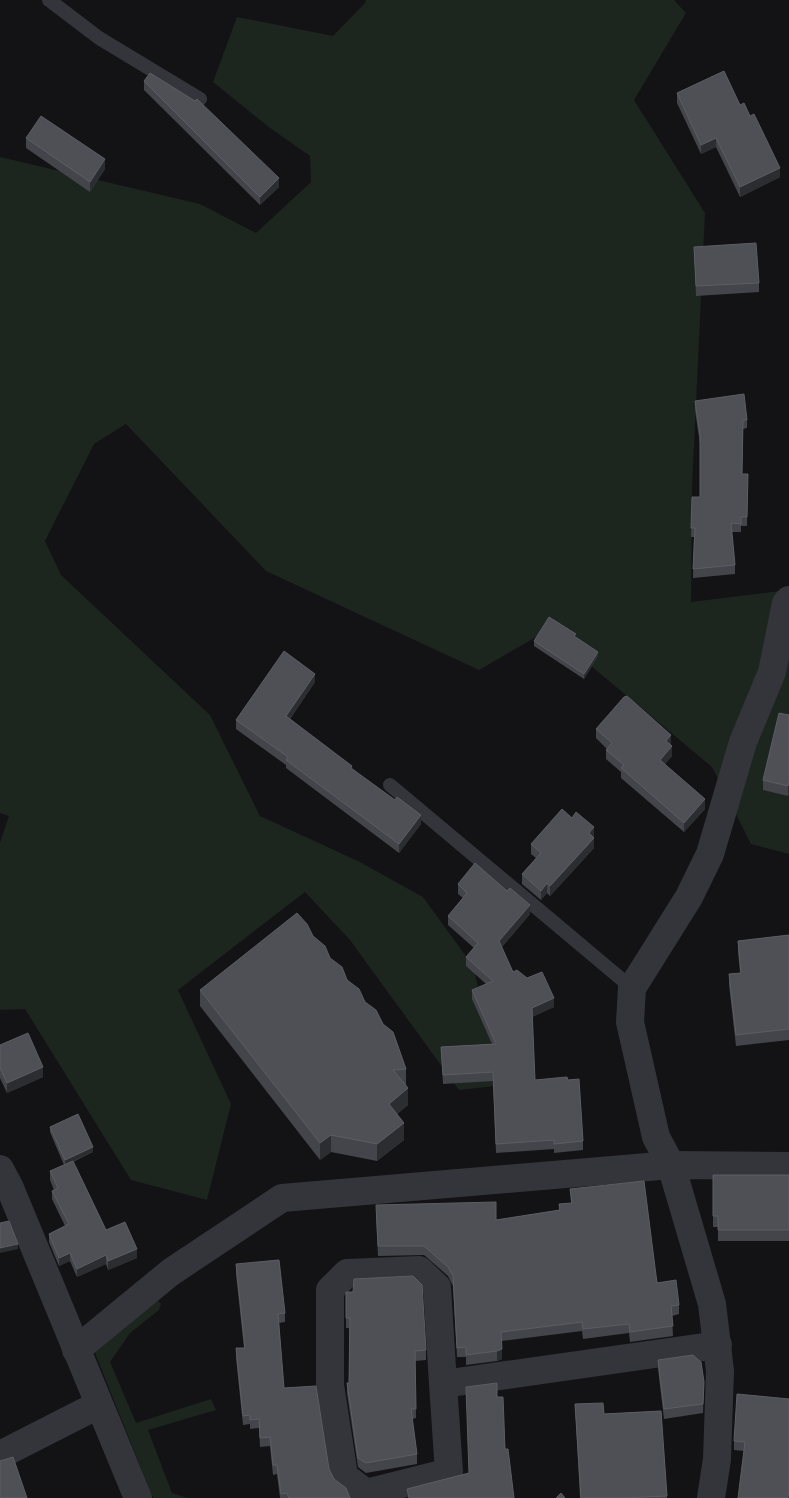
<svg xmlns="http://www.w3.org/2000/svg" width="789" height="1498" viewBox="0 0 789 1498" font-family="'Archivo Narrow',sans-serif">
  <rect width="100%" height="100%" fill="#131315"/>
  <!-- green -->
  <g fill="#1d251f">
    <polygon points="365,0 674,0 686,13 634,100 705,213 692,488 691,602 789,590 789,854 751,844 712,767 548,630 479,670 266,571 126,424 94,444 45,541 61,575 210,715 260,816 358,861 423,897 473,966 491,1041 495,1086 459,1090 350,940 305,892 178,990 231,1104 207,1200 131,1180 25,1009 0,1010 0,843 9,816 0,813 0,157 200,204 256,233 311,182 310,156 270,128 213,82 237,17 333,36 366,2"/>
    <polygon points="157,1299 161,1304 159,1310 130,1333 110,1362 136,1423 211,1399 216,1410 148,1430 172,1493 188,1498 153,1498 95,1353 100,1342"/>
  </g>
  <g fill="none" stroke-linecap="round" stroke-linejoin="round">
    <!-- service -->
    <g stroke="#34353a" stroke-width="14">
      <polyline points="49,0 99,38 200,99"/>
      <polyline points="390,785 632,988"/>
    </g>
    <!-- minor -->
    <g stroke="#34353a" stroke-width="28">
      <polyline points="0,1169 10,1188 138,1498"/>
      <polyline points="76,1350 171,1272 282,1198 671,1165 789,1166"/>
      <polyline points="443,1384 437,1287 419,1270 347,1273 330,1290 330,1385 344,1476 366,1493 449,1472 443,1384 718,1345"/>
      <polyline points="0,1455 98,1405"/>
      <polyline points="711,1498 717,1459 720,1371 712,1304 671,1165 656,1137 630,1022 632,988 689,897 710,854 743,742 772,672 786,603 789,600"/>
    </g>
  </g>
  <!-- wall -->
  <g fill="#44454a">
    <polygon points="144,81 279,187 260,205 144,90"/>
    <polygon points="677,93 740,105 750,116 780,177 740,197 716,147 701,154 677,103"/>
    <polygon points="26,138 105,169 90,192 26,148"/>
    <polygon points="694,247 759,283 759,292 696,296"/>
    <polygon points="695,401 747,420 747,428 743,429 742,474 748,474 747,526 741,526 741,532 732,532 735,565 735,574 693,578 694,537 691,537 692,497 700,497 700,444 695,410"/>
    <polygon points="534,641 598,656 584,679 534,646"/>
    <polygon points="315,682 290,719 421,824 399,853 286,768 286,765 236,729 236,720"/>
    <polygon points="789,715 789,791 788,796 763,790 763,780"/>
    <polygon points="596,729 671,745 672,756 665,764 705,809 684,832 621,778 621,772 606,759 606,750 607,749 596,738"/>
    <polygon points="593,837 594,848 550,896 547,893 541,900 522,884 522,874 536,858 531,854 531,844"/>
    <polygon points="458,884 530,914 502,947 513,972 554,1007 532,1017 535,1080 583,1141 583,1150 554,1153 554,1149 496,1153 493,1081 443,1084 441,1047 492,1044 472,999 472,990 486,984 466,966 466,957 474,948 448,925 448,916 463,898 458,894"/>
    <polygon points="789,935 789,1040 736,1046 729,985 729,974 740,973 738,952 738,941"/>
    <polygon points="313,936 330,958 383,1024 406,1069 406,1086 408,1105 397,1114 404,1140 377,1161 331,1152 320,1160 200,1006 200,990"/>
    <polygon points="0,1045 43,1077 7,1093 0,1078"/>
    <polygon points="50,1127 93,1152 73,1162 106,1230 137,1258 108,1270 106,1264 77,1277 70,1261 59,1266 49,1242 49,1234 65,1226 52,1199 52,1191 54,1190 50,1180 50,1171 64,1165 50,1132"/>
    <polygon points="713,1175 789,1175 789,1241 718,1241 718,1227 713,1227"/>
    <polygon points="570,1189 679,1305 679,1314 672,1316 673,1336 630,1342 629,1333 583,1339 582,1331 501,1341 502,1359 497,1361 466,1365 466,1357 457,1357 453,1286 448,1276 424,1255 378,1256 376,1214 496,1220 559,1210 559,1204 571,1203"/>
    <polygon points="236,1264 285,1313 285,1322 279,1323 284,1388 334,1479 350,1498 280,1498 277,1474 273,1475 270,1446 260,1447 259,1428 250,1429 250,1424 243,1425 236,1358 236,1348 244,1348 236,1274"/>
    <polygon points="346,1292 426,1350 426,1360 415,1361 416,1418 412,1419 417,1454 417,1464 366,1473 358,1467 347,1393 347,1383 349,1383 349,1328 346,1328"/>
    <polygon points="658,1360 704,1382 703,1413 664,1419 658,1369"/>
    <polygon points="789,1399 744,1451 734,1450 734,1441"/>
    <polygon points="575,1404 604,1414 661,1411 667,1498 580,1498"/>
  </g>
  <!-- shaded-wall -->
  <g fill="#2c2d30">
    <polygon points="716,138 716,147 701,154 701,145"/>
    <polygon points="105,159 105,169 90,192 90,182"/>
    <polygon points="780,168 780,177 740,197 740,187"/>
    <polygon points="279,178 279,187 260,205 260,197"/>
    <polygon points="598,652 598,656 584,679 584,674"/>
    <polygon points="315,674 315,682 286,724 286,716"/>
    <polygon points="671,735 671,745 666,750 666,741"/>
    <polygon points="672,746 672,756 660,769 660,760"/>
    <polygon points="789,782 789,791 788,796 788,786"/>
    <polygon points="705,799 705,809 684,832 684,823"/>
    <polygon points="421,815 421,824 399,853 399,844"/>
    <polygon points="594,827 594,837 589,843 589,833"/>
    <polygon points="594,838 594,848 550,896 550,886"/>
    <polygon points="547,883 547,893 541,900 541,891"/>
    <polygon points="530,905 530,914 499,950 499,941"/>
    <polygon points="554,998 554,1007 532,1017 532,1008"/>
    <polygon points="43,1067 43,1077 7,1093 7,1083"/>
    <polygon points="408,1088 408,1105 389,1121 389,1104"/>
    <polygon points="404,1123 404,1140 377,1161 377,1144"/>
    <polygon points="331,1135 331,1152 320,1160 320,1143"/>
    <polygon points="93,1147 93,1152 65,1165 65,1160"/>
    <polygon points="18,1244 18,1249 0,1253 0,1248"/>
    <polygon points="137,1249 137,1258 108,1270 108,1261"/>
    <polygon points="70,1253 70,1261 59,1266 59,1258"/>
    <polygon points="106,1255 106,1264 77,1277 77,1269"/>
    <polygon points="502,1349 502,1359 497,1361 497,1351"/>
  </g>
  <!-- building -->
  <g fill="#4f5056" stroke="#5c5e64">
    <polygon points="724,71 740,105 744,103 750,116 754,114 780,168 740,187 716,138 701,145 677,93"/>
    <polygon points="150,73 195,101 197,99 279,178 260,197 144,81"/>
    <polygon points="41,116 105,159 90,182 26,138"/>
    <polygon points="756,243 759,283 696,286 694,247"/>
    <polygon points="744,394 747,420 743,420 742,474 748,474 747,517 741,517 741,524 731,523 735,565 693,569 695,528 691,528 692,497 700,497 700,435 695,401"/>
    <polygon points="549,617 576,634 574,636 598,652 584,674 534,641"/>
    <polygon points="284,651 315,674 286,716 352,766 351,768 395,800 397,797 421,815 399,844 286,760 288,757 236,720"/>
    <polygon points="627,696 671,735 666,741 672,746 660,760 705,799 684,823 621,768 624,765 606,750 612,743 596,729 624,697"/>
    <polygon points="779,713 789,715 789,782 788,786 763,780"/>
    <polygon points="562,809 572,818 576,812 594,827 589,833 594,838 550,886 547,883 541,891 522,874 541,853 531,844"/>
    <polygon points="475,863 507,891 510,888 530,905 499,941 513,972 517,970 527,978 542,972 554,998 532,1008 535,1080 567,1077 568,1080 579,1079 583,1141 554,1144 554,1140 496,1144 493,1072 443,1075 441,1047 496,1044 472,990 493,981 466,957 478,943 448,916 467,893 458,884"/>
    <polygon points="297,913 307,924 313,936 325,946 330,958 342,967 347,980 359,989 365,1002 376,1010 383,1024 393,1032 406,1069 393,1070 408,1088 389,1104 404,1123 377,1144 331,1135 320,1143 200,990"/>
    <polygon points="789,935 789,1029 736,1035 729,974 741,973 738,941"/>
    <polygon points="28,1033 43,1067 7,1083 0,1068 0,1045"/>
    <polygon points="78,1114 93,1147 65,1160 50,1127"/>
    <polygon points="73,1161 106,1230 125,1222 137,1249 108,1261 106,1255 77,1269 70,1253 59,1258 49,1234 69,1224 52,1191 58,1188 50,1171"/>
    <polygon points="713,1175 789,1175 789,1230 718,1230 718,1216 713,1216"/>
    <polygon points="644,1181 657,1283 676,1280 679,1305 671,1306 673,1326 630,1332 629,1324 583,1329 582,1322 501,1332 502,1349 497,1351 466,1355 466,1347 457,1348 453,1276 448,1267 424,1246 378,1246 376,1205 496,1202 496,1220 560,1210 559,1204 572,1203 570,1189"/>
    <polygon points="9,1221 18,1244 0,1248 0,1223"/>
    <polygon points="279,1260 285,1313 278,1314 284,1388 316,1386 329,1469 334,1479 346,1488 350,1498 289,1498 287,1493 281,1494 277,1465 273,1465 270,1437 260,1438 259,1419 250,1420 250,1415 243,1416 236,1348 245,1348 236,1264"/>
    <polygon points="413,1276 422,1285 426,1350 415,1351 416,1409 411,1409 417,1454 366,1463 358,1458 347,1383 349,1383 350,1318 346,1318 346,1292 353,1292 354,1279"/>
    <polygon points="693,1355 701,1362 704,1382 703,1404 664,1409 658,1360"/>
    <polygon points="497,1383 497,1397 503,1397 505,1449 508,1449 514,1498 409,1498 407,1489 469,1473 466,1387"/>
    <polygon points="737,1394 789,1399 789,1490 788,1498 738,1498 745,1442 734,1441"/>
    <polygon points="603,1403 604,1414 661,1411 667,1496 622,1498 581,1498 575,1404"/>
    <polygon points="13,1457 27,1498 0,1498 0,1461"/>
    <polygon points="561,1493 565,1498 556,1498"/>
  </g>
</svg>
